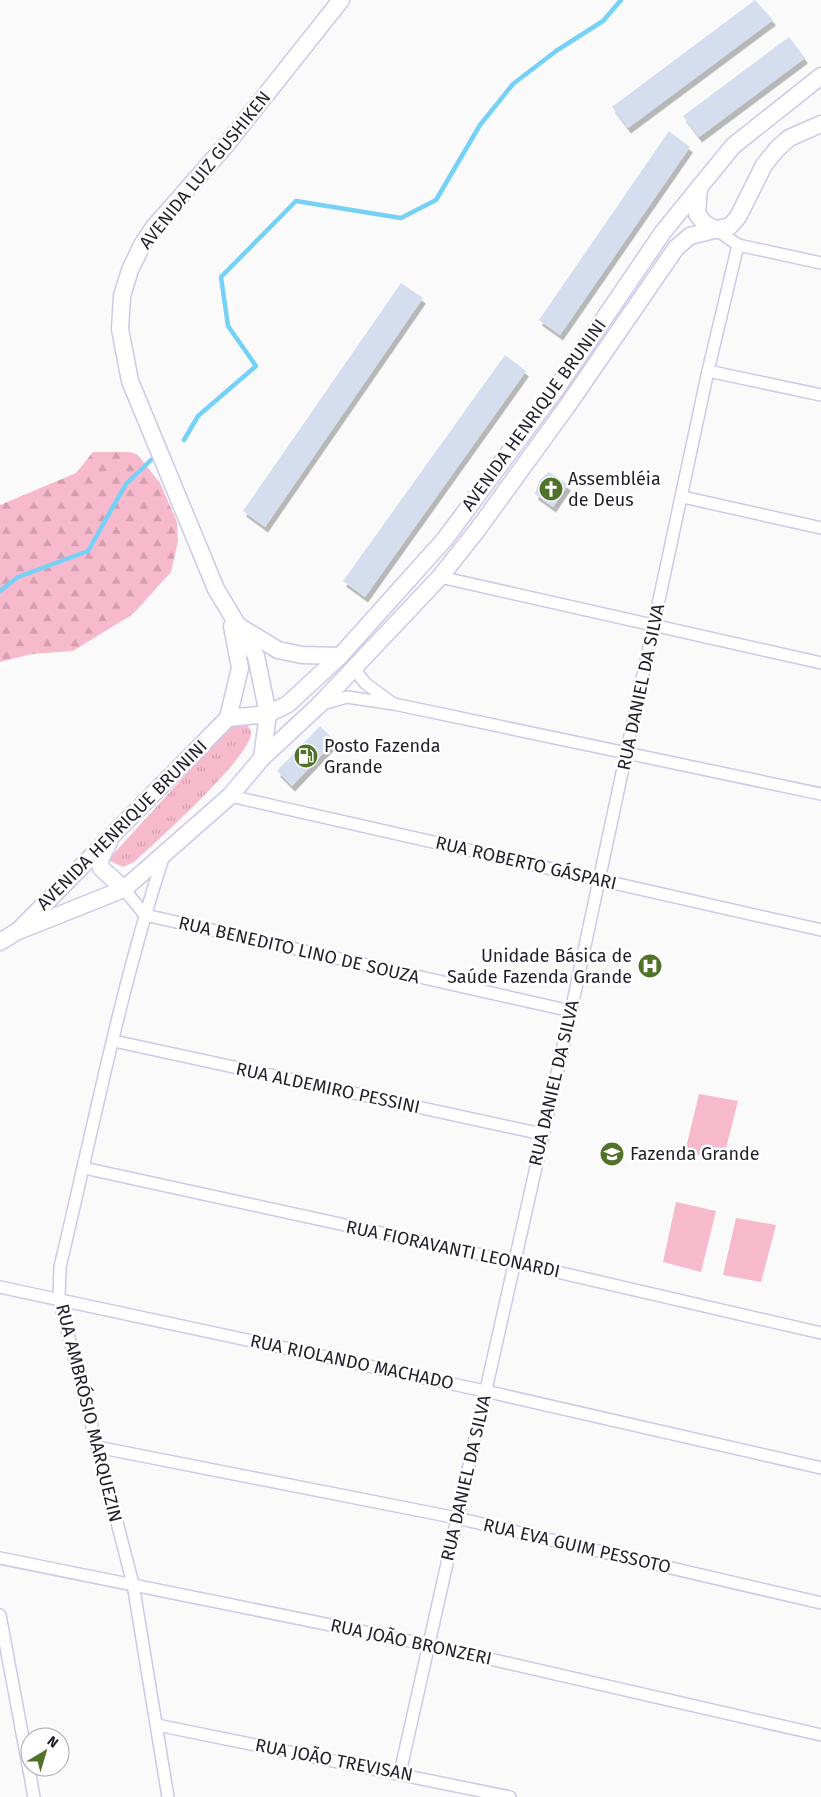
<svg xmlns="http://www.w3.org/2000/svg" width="821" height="1797" viewBox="0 0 821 1797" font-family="'Fira Sans',sans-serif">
  <defs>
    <pattern id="grass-tufts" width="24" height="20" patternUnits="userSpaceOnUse" patternTransform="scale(1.25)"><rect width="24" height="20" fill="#f7bacd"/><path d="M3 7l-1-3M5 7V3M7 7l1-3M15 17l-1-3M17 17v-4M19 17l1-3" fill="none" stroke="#d39fb0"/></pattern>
    <pattern id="forest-firs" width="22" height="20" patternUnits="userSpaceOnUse" patternTransform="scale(1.25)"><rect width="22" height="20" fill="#f7bacd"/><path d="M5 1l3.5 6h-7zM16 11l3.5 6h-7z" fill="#d39fb0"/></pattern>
    <filter id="shadow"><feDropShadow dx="3" dy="5.5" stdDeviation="0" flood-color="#0004"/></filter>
  </defs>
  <rect width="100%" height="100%" fill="#fafafa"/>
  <!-- grass -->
  <path fill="url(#grass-tufts)" d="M240,722C245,724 250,726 251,732C255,753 153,845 134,862L123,867L108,860L228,728Z"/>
  <!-- forest -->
  <polygon fill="url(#forest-firs)" points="93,452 130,452 138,455 160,483 177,522 178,541 171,572 133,614 73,651 32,654 0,662 0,505 76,473"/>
  <!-- pitch -->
  <g fill="#f7bacd">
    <polygon points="699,1094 738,1101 723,1160 685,1152"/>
    <polygon points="676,1202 716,1211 701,1272 663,1262"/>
    <polygon points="736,1218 776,1225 761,1282 723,1275"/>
  </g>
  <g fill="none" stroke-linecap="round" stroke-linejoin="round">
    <!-- stream -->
    <g stroke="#76d1f7" stroke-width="4.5">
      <polyline points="184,440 198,416 256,366 228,326 221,277 296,201 401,218 436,200 480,125 513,84 556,51 603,21 621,0"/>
      <polyline points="0,591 18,577 88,551 126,484 151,460"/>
    </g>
  </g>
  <!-- building -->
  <g fill="#d4deef" filter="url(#shadow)">
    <polygon points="755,0 773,20 628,128 612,107"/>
    <polygon points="789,37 805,58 699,137 683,116"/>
    <polygon points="669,131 690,147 560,335 539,320"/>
    <polygon points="401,283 423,298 265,527 243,511"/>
    <polygon points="505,355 526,371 365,597 343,581"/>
    <polygon points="549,472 568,485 553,507 535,494 539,481"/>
    <polygon points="320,726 335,741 292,786 277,771"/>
  </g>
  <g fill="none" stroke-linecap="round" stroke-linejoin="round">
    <defs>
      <g id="minor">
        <polyline points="717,230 738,245 821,263"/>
        <polyline points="708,371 821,395"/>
        <polyline points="683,497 821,528"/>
        <polyline points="440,577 821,663"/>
        <polyline points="353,667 365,683 392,703"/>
        <polyline points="319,705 347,697 394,704 821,794"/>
        <polyline points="230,796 821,930"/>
        <path d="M164,855C120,989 93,1129 60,1267L59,1299L133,1584L168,1797"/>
        <polyline points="124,889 145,915"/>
        <polyline points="145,915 571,1011"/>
        <polyline points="114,1041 542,1134"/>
        <polyline points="84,1168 514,1262 821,1333"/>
        <polyline points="0,1287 485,1391 821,1468"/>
        <polyline points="97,1447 457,1518 821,1603"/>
        <polyline points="0,1558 429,1645 821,1735"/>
        <polyline points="0,1615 34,1797"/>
        <polyline points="157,1725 510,1797"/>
        <polyline points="400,1773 571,1011 708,371 738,245"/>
      </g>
      <g id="secondary">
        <polyline points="699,187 697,214 705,224 717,230"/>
        <polyline points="240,627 278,650 302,655 340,656"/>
        <polyline points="228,718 268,714 288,704 340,656 445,539 556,389 663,232 733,146 821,76"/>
        <polyline points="228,718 240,668 232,626"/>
        <polyline points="262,758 268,714 256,656 216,589 130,381 120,329 122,296 130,270 142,245 154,227 226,145 341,0"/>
        <polyline points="109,842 100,860 101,868 124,889"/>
        <polyline points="18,931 228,718"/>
        <polyline points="0,942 16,932 124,889 230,796 262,758 318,706 440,577 478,529 568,405 676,248 690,236 730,226 738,217 764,165 777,149 789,138 821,124"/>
      </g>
    </defs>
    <!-- minor casing -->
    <use href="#minor" stroke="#cec8e9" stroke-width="14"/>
    <!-- secondary casing -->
    <use href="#secondary" stroke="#cec8e9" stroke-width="19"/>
    <!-- minor -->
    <use href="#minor" stroke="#fff" stroke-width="11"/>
    <!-- secondary -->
    <use href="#secondary" stroke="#fff" stroke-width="16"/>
  </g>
  <!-- icons -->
  <defs>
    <symbol id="church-disc" viewBox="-11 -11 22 22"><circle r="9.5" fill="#51722a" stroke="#fff"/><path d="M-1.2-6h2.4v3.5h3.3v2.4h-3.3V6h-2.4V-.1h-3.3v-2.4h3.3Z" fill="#fff"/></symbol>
    <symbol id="fuel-disc" viewBox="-11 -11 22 22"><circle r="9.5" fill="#51722a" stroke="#fff"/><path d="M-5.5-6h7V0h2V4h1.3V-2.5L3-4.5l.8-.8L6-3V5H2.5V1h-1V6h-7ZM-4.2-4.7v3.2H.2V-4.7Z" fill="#fff"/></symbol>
    <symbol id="hospital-disc" viewBox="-11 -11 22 22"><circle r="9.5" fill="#51722a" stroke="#fff"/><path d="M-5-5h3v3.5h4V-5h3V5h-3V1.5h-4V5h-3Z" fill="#fff"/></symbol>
    <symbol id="school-disc" viewBox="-11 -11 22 22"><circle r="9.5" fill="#51722a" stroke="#fff"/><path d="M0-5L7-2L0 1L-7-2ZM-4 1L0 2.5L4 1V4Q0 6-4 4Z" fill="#fff"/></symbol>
  </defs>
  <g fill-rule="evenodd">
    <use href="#church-disc" x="537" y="475" width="28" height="28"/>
    <use href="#fuel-disc" x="292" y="742" width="28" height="28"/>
    <use href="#hospital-disc" x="636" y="952" width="28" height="28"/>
    <use href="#school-disc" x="598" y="1140" width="28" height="28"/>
  </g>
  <g text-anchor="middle" stroke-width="5" stroke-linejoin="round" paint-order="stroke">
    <!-- street labels -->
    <g font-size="18" fill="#211f2b" stroke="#fff">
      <text transform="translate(205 170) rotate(-51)" y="6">AVENIDA LUIZ GUSHIKEN</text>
      <text transform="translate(534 415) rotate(-54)" y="6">AVENIDA HENRIQUE BRUNINI</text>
      <text transform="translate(641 687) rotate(-78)" y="6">RUA DANIEL DA SILVA</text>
      <text transform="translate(122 825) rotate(-45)" y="6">AVENIDA HENRIQUE BRUNINI</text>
      <text transform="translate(526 863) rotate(13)" y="6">RUA ROBERTO GÁSPARI</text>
      <text transform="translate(299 950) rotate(13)" y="6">RUA BENEDITO LINO DE SOUZA</text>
      <text transform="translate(554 1083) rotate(-77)" y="6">RUA DANIEL DA SILVA</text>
      <text transform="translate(328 1088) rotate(12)" y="6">RUA ALDEMIRO PESSINI</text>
      <text transform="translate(453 1249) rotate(12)" y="6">RUA FIORAVANTI LEONARDI</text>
      <text transform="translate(352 1362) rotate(12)" y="6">RUA RIOLANDO MACHADO</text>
      <text transform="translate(89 1413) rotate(76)" y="6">RUA AMBRÓSIO MARQUEZIN</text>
      <text transform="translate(466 1478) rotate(-77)" y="6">RUA DANIEL DA SILVA</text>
      <text transform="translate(577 1546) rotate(13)" y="6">RUA EVA GUIM PESSOTO</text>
      <text transform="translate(411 1642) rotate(12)" y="6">RUA JOÃO BRONZERI</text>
      <text transform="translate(334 1760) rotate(11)" y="6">RUA JOÃO TREVISAN</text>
    </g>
    <!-- poi labels -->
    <g font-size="18" fill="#211f2b" stroke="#fff" text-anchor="start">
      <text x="568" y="485">Assembléia<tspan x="568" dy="21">de Deus</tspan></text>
      <text x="324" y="752">Posto Fazenda<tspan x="324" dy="21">Grande</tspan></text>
      <text x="632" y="962" text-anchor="end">Unidade Básica de<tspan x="632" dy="21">Saúde Fazenda Grande</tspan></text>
      <text x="630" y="1160">Fazenda Grande</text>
    </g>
  </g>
  <!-- north arrow -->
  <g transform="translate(45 1752) rotate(38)"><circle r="24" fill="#ffffff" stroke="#a6a5aa"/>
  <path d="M0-4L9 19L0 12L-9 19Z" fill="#51722a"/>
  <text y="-8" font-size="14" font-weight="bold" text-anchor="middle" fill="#211f2b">N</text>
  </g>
</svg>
